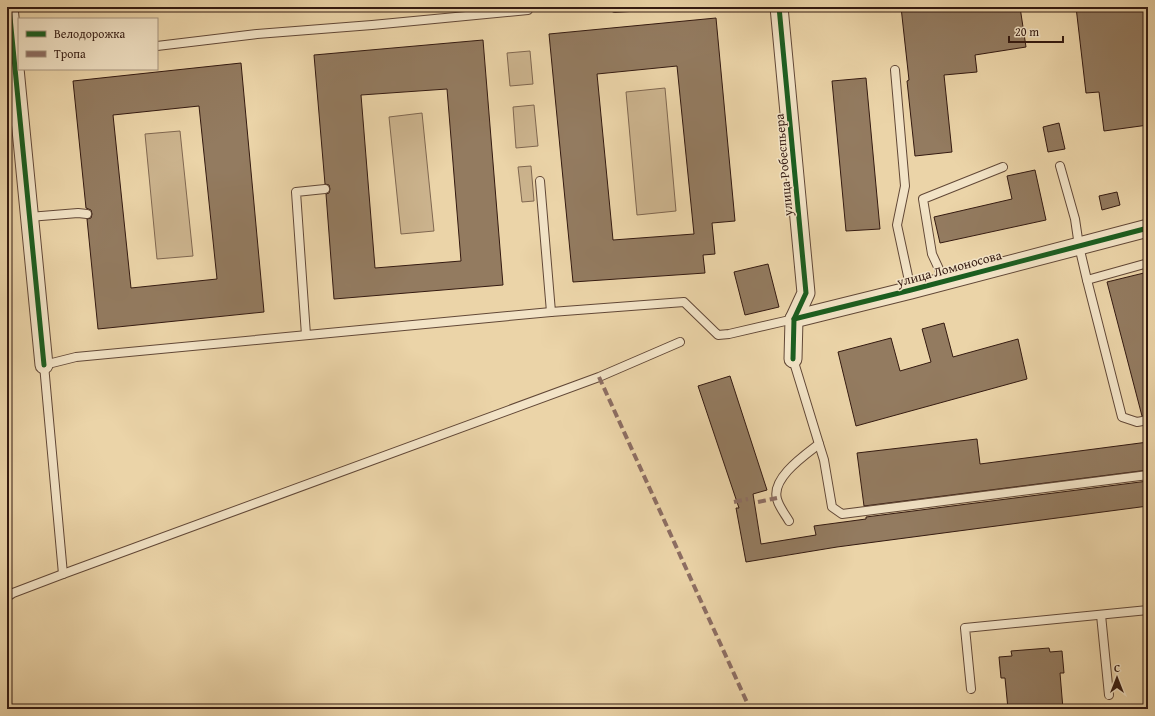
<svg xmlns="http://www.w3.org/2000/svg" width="1155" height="716" viewBox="0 0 1155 716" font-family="'Gentium Book Plus',serif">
  <rect width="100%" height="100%" fill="#ebd4a8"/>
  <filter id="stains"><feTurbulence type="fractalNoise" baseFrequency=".005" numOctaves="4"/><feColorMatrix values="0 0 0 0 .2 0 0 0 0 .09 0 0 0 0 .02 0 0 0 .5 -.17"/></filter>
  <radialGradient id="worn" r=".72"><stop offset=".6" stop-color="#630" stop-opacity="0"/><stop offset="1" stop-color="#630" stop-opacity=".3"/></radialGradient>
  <!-- green -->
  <g fill="#ccb48e" stroke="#806750">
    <polygon points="530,51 533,84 510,86 507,53"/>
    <polygon points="665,88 676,211 637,215 626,92"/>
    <polygon points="534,105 538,146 516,148 513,107"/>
    <polygon points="422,113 434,231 401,234 389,117"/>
    <polygon points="180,131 193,256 157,259 145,134"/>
    <polygon points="531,166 534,201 522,202 518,167"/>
  </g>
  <!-- building -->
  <g fill="#937b60" stroke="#341a11" fill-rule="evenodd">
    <polygon points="901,7 1020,7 1026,47 975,55 977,72 944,75 952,152 915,156 907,81 909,80"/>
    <polygon points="1076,7 1148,7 1148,125 1104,131 1099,92 1086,93"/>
    <path d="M716,18L735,221L712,223L715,254L703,255L705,273L573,282L549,34ZM677,66L694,234L613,240L597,74Z"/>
    <path d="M483,40L503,285L334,299L326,194L329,193L330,189L329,185L325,184L314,55ZM447,89L461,261L375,268L361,95Z"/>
    <path d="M241,63L264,312L98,329L87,219L91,218L92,214L91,210L86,208L73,81ZM199,106L217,279L131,288L113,115Z"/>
    <polygon points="866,78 880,229 846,231 832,81"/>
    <polygon points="1059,123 1065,149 1048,152 1043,127"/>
    <polygon points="1035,170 1046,220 940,243 934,217 1012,199 1007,176"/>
    <polygon points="1117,192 1120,205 1102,210 1099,196"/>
    <polygon points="768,264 779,307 745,315 734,272"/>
    <polygon points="1148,272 1148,415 1142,416 1107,282"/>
    <polygon points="944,323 953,357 1018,339 1027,379 856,426 838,352 891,338 900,371 931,362 922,329"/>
    <polygon points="730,376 767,490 753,494 761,544 816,535 814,526 866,519 866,517 1148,481 1148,506 837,547 746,562 736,508 739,508 698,386"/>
    <polygon points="977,439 980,464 1148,442 1148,470 864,506 857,453"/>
    <polygon points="1049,648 1050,652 1062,651 1064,673 1060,673 1063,709 1008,709 1005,678 1001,678 999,657 1012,656 1011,651"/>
  </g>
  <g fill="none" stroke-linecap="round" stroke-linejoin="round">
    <defs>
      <g id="service">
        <polyline points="615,8 629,7"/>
        <polyline points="157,46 257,34 372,25 528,10 527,7"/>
        <polyline points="895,70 905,186 897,225 911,290"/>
        <polyline points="1060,166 1075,219 1079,246 1087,280 1122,417 1137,422 1148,420"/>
        <polyline points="540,181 551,312 684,302 718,335 729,334 794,319"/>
        <polyline points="29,217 78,213 87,214"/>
        <polyline points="944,280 932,254 923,199 1003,167"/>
        <polyline points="1087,280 1148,263"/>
        <polyline points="306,335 296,192 325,189"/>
        <polyline points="819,444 824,460 832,507 842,514 1148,475"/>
        <path d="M789,521C785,514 779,507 777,499C771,478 805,455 819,444L793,359"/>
        <polyline points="63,574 44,365 76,357 551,312"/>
        <polyline points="7,597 13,593 63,574 599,377 680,342"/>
        <polyline points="1101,615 1109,695"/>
        <polyline points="971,689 965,628 1148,610"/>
      </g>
      <g id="minor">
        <polyline points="9,7 44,365"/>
        <polyline points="779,7 806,293 794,319 793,359"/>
        <polyline points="794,319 911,290 1148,228"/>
      </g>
    </defs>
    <!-- service casing -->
    <use href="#service" stroke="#624837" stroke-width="10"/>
    <!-- minor casing -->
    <use href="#minor" stroke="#624837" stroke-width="19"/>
    <!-- service -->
    <use href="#service" stroke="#f2e3c6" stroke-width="8"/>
    <!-- minor -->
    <use href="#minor" stroke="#f2e3c6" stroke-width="17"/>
    <!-- quiet -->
    <g stroke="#8d6e63" stroke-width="4" stroke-dasharray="8 4" stroke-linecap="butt">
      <polyline points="599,377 750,709"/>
      <polyline points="734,502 748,499"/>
      <polyline points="758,502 777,498"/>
    </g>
    <defs>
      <g id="cycleway">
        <polyline points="9,7 44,365"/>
        <polyline points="779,7 806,293 794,319 793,359"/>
        <polyline points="794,319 911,290 1148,228"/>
      </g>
    </defs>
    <!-- cycleway casing -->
    <use href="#cycleway" stroke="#f2e3c6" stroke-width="8"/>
    <!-- cycleway -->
    <use href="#cycleway" stroke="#1b5e20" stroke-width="5"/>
  </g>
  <g text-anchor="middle" stroke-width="3" stroke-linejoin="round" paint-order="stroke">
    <!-- street labels -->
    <g font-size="13" fill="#341a11" stroke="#f2e3c6">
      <text transform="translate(783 165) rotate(-95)" y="5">улица Робеспьера</text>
      <text transform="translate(949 268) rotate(-15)" y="5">улица Ломоносова</text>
    </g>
  </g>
  <!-- margin -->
  <rect width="1155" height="716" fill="none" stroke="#ebd4a8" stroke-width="24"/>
  <rect x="8" y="8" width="1139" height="700" fill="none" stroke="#341a11" stroke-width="2"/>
  <rect x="12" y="12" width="1131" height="692" fill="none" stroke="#341a11"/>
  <!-- legend -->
  <rect x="18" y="18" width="140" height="52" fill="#f2e3c6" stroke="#a6937e"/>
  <rect x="26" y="31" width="20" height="6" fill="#1b5e20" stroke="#a6937e"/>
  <text x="54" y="38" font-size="12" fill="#341a11">Велодорожка</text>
  <rect x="26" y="51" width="20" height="6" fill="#8d6e63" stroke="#a6937e"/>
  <text x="54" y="58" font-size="12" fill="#341a11">Тропа</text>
  <!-- north arrow -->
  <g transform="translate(1117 678)" stroke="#f2e3c6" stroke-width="3" paint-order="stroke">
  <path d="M0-3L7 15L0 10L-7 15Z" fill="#341a11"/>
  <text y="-6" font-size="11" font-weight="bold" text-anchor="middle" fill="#341a11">С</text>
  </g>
  <!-- scale -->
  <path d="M1009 36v6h54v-6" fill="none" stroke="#341a11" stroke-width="2"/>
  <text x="1015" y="36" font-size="12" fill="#341a11" stroke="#f2e3c6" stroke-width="3" paint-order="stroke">20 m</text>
  <rect width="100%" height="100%" filter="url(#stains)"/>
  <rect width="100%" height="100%" fill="url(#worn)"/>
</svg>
